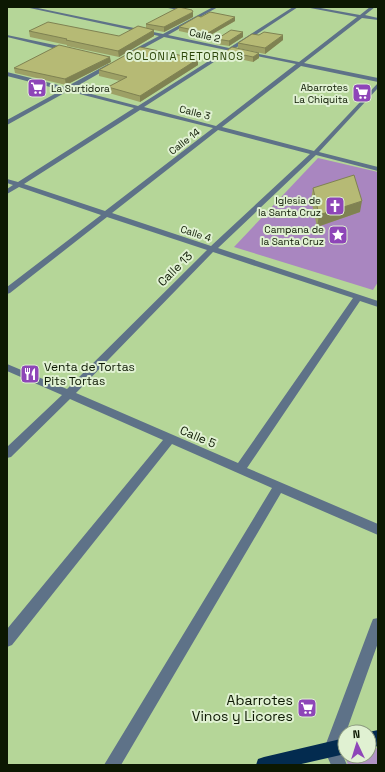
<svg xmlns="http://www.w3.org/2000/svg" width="385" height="772" viewBox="0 0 385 772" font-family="'Space Grotesk',sans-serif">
  <rect width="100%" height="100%" fill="#b5d698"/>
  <!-- green -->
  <polygon fill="#b094c4" points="378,748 378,765 348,765 345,756 369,756 369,750"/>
  <!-- forest -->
  <polygon fill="#a986c0" points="318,158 378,172 378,282 373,290 234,247"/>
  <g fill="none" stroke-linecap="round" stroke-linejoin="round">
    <!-- minor -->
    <g fill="#5e7288" fill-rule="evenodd">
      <path d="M25,7H33L163,34L213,7H218L168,35L229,48L293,7H298L234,49L299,62L357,17L305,7H315L360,15L370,7H375L365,15L378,18V20L362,18L304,63L378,78V82L301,66L222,127L314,151L378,83V88L319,152L378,167V171L316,155L218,248L378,301V307L360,301L247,468L378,524V535L281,493L121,765H104L272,488L172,444L12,645L7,647V629L163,440L70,399L11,457L7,458V447L62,395L7,371V364L67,389L207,250L107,217L10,293L7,294V287L101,215L19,187L7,194V189L13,185L7,183V179L18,182L134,108L68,91L7,125V120L62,90L7,76V72L66,87L108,64H112V66L72,89L138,106L226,50L164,37L131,55L128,53L129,52L159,36ZM231,51L296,64L216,126L144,107ZM140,110L213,128L105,211L24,184ZM218,130L310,154L211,246L112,213ZM213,252L353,298L238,463L76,393Z"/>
      <polygon points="163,7 173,7 190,11 188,12"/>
      <polygon points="7,35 69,48 72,50 69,52 7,37"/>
      <polygon points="378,618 378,643 340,749 347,765 331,765 324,749 371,624 373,619"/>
    </g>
    <!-- major -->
    <g fill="#032b4f" fill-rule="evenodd">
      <polygon points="378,730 378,746 369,748 369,732"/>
      <polygon points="345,738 345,754 297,765 256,765 258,759 264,757"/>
    </g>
  </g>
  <!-- wall -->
  <g fill="#9da065">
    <polygon points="193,17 164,32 154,30 154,36 119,57 67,46 67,45 30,37 29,31 119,36 146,28 146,24"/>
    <polygon points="235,21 207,37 179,31 179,27"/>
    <polygon points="243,37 229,46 216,44 217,39"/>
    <polygon points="283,40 265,54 238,48 238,43"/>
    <polygon points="226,51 259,53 259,58 253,62 226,56"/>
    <polygon points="198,59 198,65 140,102 109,93 108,87 120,81 99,76 99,70"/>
    <polygon points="111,62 66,85 15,73 14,68"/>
    <polygon points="313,188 360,212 317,227 311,199"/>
  </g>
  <!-- shaded-wall -->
  <g fill="#7f8252">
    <polygon points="193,12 193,17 164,32 164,27"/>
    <polygon points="235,17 235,21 207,37 208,33"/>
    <polygon points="154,30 154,36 119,57 118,51"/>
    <polygon points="243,32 243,37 229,46 229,41"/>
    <polygon points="283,35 283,40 265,54 265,48"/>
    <polygon points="259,53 259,58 253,62 253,57"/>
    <polygon points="110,57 111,62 66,85 65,79"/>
    <polygon points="198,59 198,65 140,102 140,96"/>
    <polygon points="362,201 360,212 317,227 319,215"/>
  </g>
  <!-- building -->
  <g fill="#b6ba75" stroke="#7f8252">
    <polygon points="179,7 192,10 193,12 164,27 146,24"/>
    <polygon points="210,12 235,17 208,33 179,27 198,16 201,17"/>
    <polygon points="48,22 119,36 138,26 154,30 118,51 66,40 67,39 29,31"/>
    <polygon points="231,30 243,32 229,41 217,39"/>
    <polygon points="264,32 283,35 265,48 238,43 252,34 259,35"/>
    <polygon points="59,45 110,57 65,79 14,68"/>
    <polygon points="140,47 198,59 140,96 108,87 127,77 99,70"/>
    <polygon points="232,47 259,53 253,57 226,51"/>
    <polygon points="354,175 362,201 319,215 313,188"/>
  </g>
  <!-- icons -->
  <defs>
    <symbol id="supermarket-square" viewBox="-11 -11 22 22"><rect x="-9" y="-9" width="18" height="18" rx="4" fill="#8e46b8" stroke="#e0f1d2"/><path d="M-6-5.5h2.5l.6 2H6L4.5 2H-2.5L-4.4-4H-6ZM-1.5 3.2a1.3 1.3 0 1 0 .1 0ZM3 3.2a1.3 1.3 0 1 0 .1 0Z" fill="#fff"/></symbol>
    <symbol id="church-square" viewBox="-11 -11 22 22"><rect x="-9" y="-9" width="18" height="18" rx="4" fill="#8e46b8" stroke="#e0f1d2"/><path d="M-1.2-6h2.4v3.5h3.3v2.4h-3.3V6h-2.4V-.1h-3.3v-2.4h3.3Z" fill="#fff"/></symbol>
    <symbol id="sight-square" viewBox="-11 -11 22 22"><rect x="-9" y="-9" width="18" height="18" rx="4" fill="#8e46b8" stroke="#e0f1d2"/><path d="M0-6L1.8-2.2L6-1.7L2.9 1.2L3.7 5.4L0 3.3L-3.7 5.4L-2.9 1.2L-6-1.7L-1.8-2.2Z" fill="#fff"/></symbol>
    <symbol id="restaurant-square" viewBox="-11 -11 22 22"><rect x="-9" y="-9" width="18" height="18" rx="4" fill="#8e46b8" stroke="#e0f1d2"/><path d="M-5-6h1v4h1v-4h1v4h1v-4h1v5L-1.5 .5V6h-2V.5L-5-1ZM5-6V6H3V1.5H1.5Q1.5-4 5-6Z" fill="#fff"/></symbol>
  </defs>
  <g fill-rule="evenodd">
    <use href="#supermarket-square" x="26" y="77" width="22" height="22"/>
    <use href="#supermarket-square" x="351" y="82" width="22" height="22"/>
    <use href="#church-square" x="324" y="195" width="22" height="22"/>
    <use href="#sight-square" x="327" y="224" width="22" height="22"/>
    <use href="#restaurant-square" x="19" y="363" width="22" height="22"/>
    <use href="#supermarket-square" x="296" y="697" width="22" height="22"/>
  </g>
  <g text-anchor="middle" stroke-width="4" stroke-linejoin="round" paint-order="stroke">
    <!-- far-street labels -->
    <g font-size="10" fill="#0c1802" stroke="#e0f1d2">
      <text transform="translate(205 35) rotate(13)" y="4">Calle 2</text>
      <text transform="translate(195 112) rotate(14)" y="4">Calle 3</text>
      <text transform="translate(184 141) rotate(-38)" y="4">Calle 14</text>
      <text transform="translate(196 233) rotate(18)" y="4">Calle 4</text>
    </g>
    <!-- far-poi labels -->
    <g font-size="10" fill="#0c1802" stroke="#e0f1d2" text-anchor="end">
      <text x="348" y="91">Abarrotes<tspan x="348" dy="12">La Chiquita</tspan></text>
      <text x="51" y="92" text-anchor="start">La Surtidora</text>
      <text x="321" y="204">Iglesia de<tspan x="321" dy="12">la Santa Cruz</tspan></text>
      <text x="324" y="233">Campana de<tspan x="324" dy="12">la Santa Cruz</tspan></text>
    </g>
    <!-- far-neighbourhood labels -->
    <g font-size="11" letter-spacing="1" fill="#2b4508" stroke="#e0f1d2">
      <text x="185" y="60">COLONIA RETORNOS</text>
    </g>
    <!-- street labels -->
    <g font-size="12" fill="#0c1802" stroke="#e0f1d2">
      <text transform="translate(175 269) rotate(-45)" y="4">Calle 13</text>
      <text transform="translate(198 437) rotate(23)" y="4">Calle 5</text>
    </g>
    <!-- poi labels -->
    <g font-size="12" fill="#0c1802" stroke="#e0f1d2" text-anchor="start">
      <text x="44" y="371">Venta de Tortas<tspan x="44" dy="14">Pits Tortas</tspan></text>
    </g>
    <!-- near-poi labels -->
    <g font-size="14" fill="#0c1802" stroke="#e0f1d2" text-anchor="end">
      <text x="293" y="705">Abarrotes<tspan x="293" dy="16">Vinos y Licores</tspan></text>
    </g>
  </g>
  <!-- border -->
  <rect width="385" height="772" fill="none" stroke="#0c1802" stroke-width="16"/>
  <!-- north arrow -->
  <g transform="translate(357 744) rotate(356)"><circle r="19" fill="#e0f1d2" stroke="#8b9a7f"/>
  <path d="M0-3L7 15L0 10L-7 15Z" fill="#8e46b8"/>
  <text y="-6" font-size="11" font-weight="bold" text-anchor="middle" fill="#0c1802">N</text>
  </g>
</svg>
